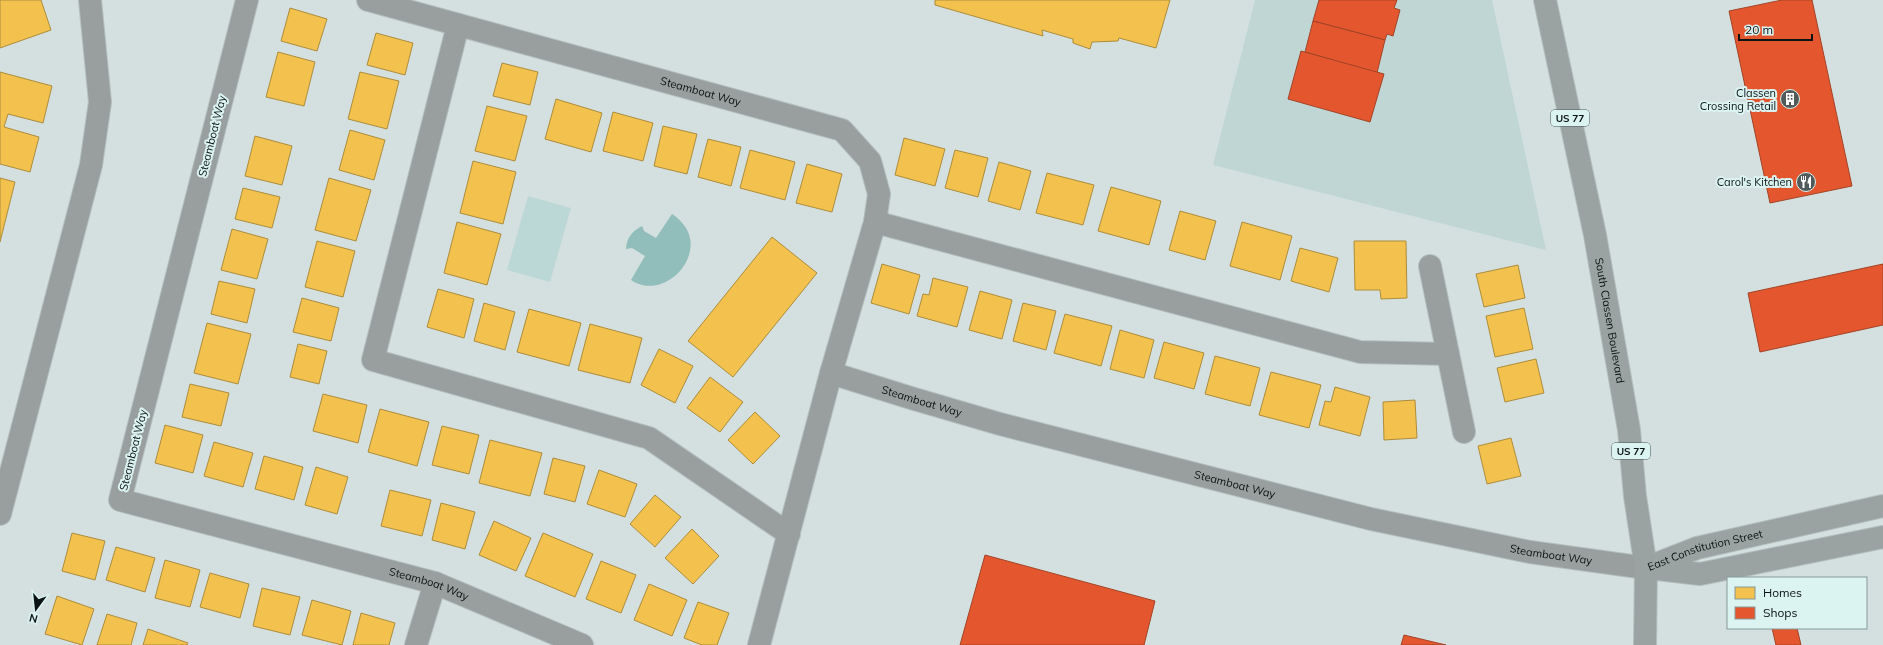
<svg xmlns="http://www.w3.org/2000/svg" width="1883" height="645" viewBox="0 0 1883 645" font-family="Mulish,sans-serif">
  <rect width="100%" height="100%" fill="#d3e0df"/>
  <!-- built -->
  <polygon fill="#bfd6d5" points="1255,0 1492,0 1546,250 1213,165"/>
  <!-- green -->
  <polygon fill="#bcd8d6" points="528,196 571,208 550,282 507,270"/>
  <!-- water -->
  <path fill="#91bdbb" d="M672,214C680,219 688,228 690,238C695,264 668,291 642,285C638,284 634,282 631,280L645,256L632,248L626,249C627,238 631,232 642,226L644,231L656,238Z"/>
  <!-- homes -->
  <g fill="#f2c14e" stroke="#ad8d3c">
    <polygon points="0,0 41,0 51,30 0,48"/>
    <polygon points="935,0 1170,0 1156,48 1119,38 1118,41 1092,42 1090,49 1073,43 1073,39 1042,30 1043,36 935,5"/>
    <polygon points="290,8 327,19 317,51 281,41"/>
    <polygon points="376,33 413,43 405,75 367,65"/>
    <polygon points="278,52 315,62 304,106 266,97"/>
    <polygon points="502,63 538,72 530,105 493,96"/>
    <polygon points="0,72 52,86 43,123 8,114 4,127 39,137 30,172 0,164"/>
    <polygon points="360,72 399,81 387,129 348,119"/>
    <polygon points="556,99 602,113 591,152 545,139"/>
    <polygon points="487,106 527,116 515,161 475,151"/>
    <polygon points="613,112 653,123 643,161 603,151"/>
    <polygon points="663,126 697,134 687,174 654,166"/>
    <polygon points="350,130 385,140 374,180 339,170"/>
    <polygon points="255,136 292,146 282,185 245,176"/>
    <polygon points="904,138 945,149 935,186 895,175"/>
    <polygon points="708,139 741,147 731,186 698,177"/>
    <polygon points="750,150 795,162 785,200 740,188"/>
    <polygon points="955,150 988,158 978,197 945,188"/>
    <polygon points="473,161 516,172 503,224 460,213"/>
    <polygon points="999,162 1031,171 1020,210 988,201"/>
    <polygon points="807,164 842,174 832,212 796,203"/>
    <polygon points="1047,173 1094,185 1083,225 1036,213"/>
    <polygon points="0,178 15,182 0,242"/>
    <polygon points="329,178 371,190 356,241 315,230"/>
    <polygon points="1111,187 1161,201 1149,245 1098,231"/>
    <polygon points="243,188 280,197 272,228 235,219"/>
    <polygon points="1180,211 1216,221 1205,260 1169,250"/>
    <polygon points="457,222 501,234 487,285 444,273"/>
    <polygon points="1242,222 1292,236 1280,280 1230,266"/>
    <polygon points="232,229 268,239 257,279 221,270"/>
    <polygon points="772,237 817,273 733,377 688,341"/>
    <polygon points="317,241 355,251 343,297 305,287"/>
    <polygon points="1354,241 1406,241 1407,298 1381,299 1380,290 1355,290"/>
    <polygon points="1300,248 1338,258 1329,292 1291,281"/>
    <polygon points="882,264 920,275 909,314 871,303"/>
    <polygon points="1518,265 1525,298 1484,307 1476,274"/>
    <polygon points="933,278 968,287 957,327 917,316 923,294 929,295"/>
    <polygon points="219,281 255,289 247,323 211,314"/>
    <polygon points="438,289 474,299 464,338 427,327"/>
    <polygon points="980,291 1012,300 1002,339 969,330"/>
    <polygon points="302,298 339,308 331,341 293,332"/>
    <polygon points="484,303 515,312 505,350 474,341"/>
    <polygon points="1023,303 1056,311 1046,350 1013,341"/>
    <polygon points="1524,308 1533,349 1495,357 1486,316"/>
    <polygon points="529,309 581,323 569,366 517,352"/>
    <polygon points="1065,314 1112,326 1101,366 1054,353"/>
    <polygon points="207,323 251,334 238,384 194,373"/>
    <polygon points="590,324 642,338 630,383 578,370"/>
    <polygon points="1120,330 1154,340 1144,378 1110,369"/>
    <polygon points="1164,342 1204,353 1194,389 1154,378"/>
    <polygon points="298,344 327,351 319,384 290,377"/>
    <polygon points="659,349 693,366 675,403 641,385"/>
    <polygon points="1215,356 1260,368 1250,406 1205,394"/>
    <polygon points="1536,359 1544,393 1505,402 1497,368"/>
    <polygon points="1271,372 1321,385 1309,428 1259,415"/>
    <polygon points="710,377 743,402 720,432 687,408"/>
    <polygon points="190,384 229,393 221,426 182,417"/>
    <polygon points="1335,387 1370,397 1360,436 1319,425 1325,401 1331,402"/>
    <polygon points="323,394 367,405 358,443 313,431"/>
    <polygon points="1415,400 1417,438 1384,440 1383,402"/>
    <polygon points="380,409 429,422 417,466 368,452"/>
    <polygon points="755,412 780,436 753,464 728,440"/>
    <polygon points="165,425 203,435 193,473 155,463"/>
    <polygon points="442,426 479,435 469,474 432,465"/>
    <polygon points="1511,438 1521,476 1487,484 1478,446"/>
    <polygon points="490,440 542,453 530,496 479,483"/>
    <polygon points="214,442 253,453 243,487 204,476"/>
    <polygon points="264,456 303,467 294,500 255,489"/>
    <polygon points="553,458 585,466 575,502 544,494"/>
    <polygon points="316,467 348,477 337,514 305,505"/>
    <polygon points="599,470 637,484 625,517 587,504"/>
    <polygon points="390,490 431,500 422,536 381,526"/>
    <polygon points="655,495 681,517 655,547 630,524"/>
    <polygon points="441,503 475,512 465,549 432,540"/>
    <polygon points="494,521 531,538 516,571 479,555"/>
    <polygon points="692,529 719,556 693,584 665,558"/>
    <polygon points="72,533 105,541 95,580 62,571"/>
    <polygon points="543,533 593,554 575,597 525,576"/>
    <polygon points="116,547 155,558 145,592 106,580"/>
    <polygon points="165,560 200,570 190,607 155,598"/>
    <polygon points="601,561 636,575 621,613 586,599"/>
    <polygon points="210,573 249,584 240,618 200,607"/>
    <polygon points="649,584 687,600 672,636 634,620"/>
    <polygon points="262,588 300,597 290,635 253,626"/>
    <polygon points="57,596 94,609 82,645 45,634"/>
    <polygon points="312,600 351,611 342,645 302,635"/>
    <polygon points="698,602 729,613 717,645 702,645 684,638"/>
    <polygon points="361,613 395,623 389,645 353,645"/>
    <polygon points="107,614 137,623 131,645 97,645"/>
    <polygon points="148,629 188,643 187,645 143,645"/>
  </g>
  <!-- shops -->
  <g fill="#e4572e" stroke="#a34326">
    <polygon points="1319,0 1397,0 1394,8 1400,10 1393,36 1387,34 1385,40 1313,21"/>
    <polygon points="1782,0 1812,0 1852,186 1770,203 1729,11"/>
    <polygon points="1313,21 1385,40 1377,73 1305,52"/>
    <polygon points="1301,51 1384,74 1370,122 1288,99"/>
    <polygon points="1883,264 1883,325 1760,352 1748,293"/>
    <polygon points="985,555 1155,601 1144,645 960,645"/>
    <polygon points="1772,628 1797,628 1801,645 1776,645"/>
    <polygon points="1404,635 1446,645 1401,645"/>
  </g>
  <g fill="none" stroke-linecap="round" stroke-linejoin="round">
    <defs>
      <g id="minor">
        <path id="s1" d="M247,0L120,500L435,583L582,645"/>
        <path id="s2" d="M368,0L842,130L870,161L879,194L875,222L831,373L759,645"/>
        <polyline points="458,25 373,360 649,438 789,534"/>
        <polyline points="875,222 1360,352 1448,354"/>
        <polyline points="1430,266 1464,432"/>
        <path id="s3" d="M831,373L911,398L1000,424L1371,519L1530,552L1646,568"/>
        <polyline points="0,514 91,165 100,102 90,0"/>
        <polyline points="416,645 435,583"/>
      </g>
      <g id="major">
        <path id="s4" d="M1545,0L1595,235L1629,430L1635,496L1646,568L1645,645"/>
        <path id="s5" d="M1646,568L1697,548L1883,506"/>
        <polyline points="1649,568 1700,574 1883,537"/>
      </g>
    </defs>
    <!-- minor casing -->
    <use href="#minor" stroke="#b4bebe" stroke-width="24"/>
    <!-- major casing -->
    <use href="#major" stroke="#b4bebe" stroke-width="24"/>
    <!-- minor -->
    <use href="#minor" stroke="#999f9e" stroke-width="22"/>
    <!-- major -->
    <use href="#major" stroke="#9aa2a2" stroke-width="22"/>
  </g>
  <!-- icons -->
  <defs>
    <symbol id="building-disc" viewBox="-11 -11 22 22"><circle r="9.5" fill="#515b5a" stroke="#dbf3f1"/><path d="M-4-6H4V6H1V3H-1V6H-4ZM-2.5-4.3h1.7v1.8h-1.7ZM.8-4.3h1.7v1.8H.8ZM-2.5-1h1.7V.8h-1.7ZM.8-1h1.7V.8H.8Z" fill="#fff"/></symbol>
    <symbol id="restaurant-disc" viewBox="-11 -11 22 22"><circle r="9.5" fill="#515b5a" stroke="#dbf3f1"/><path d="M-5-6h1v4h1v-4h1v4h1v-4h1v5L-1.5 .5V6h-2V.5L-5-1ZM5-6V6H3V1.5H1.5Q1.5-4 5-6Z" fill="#fff"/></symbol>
  </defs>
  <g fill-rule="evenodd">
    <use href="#building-disc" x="1779" y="88" width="22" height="22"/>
    <use href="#restaurant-disc" x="1795" y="171" width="22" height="22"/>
  </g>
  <g text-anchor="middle" stroke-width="4" stroke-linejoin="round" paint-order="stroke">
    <!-- shield labels -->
    <g fill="#dbf3f1" stroke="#495656" stroke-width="1">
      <rect x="1551" y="110" width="38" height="16" rx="3"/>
      <rect x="1612" y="443" width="38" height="16" rx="3"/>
    </g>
    <g font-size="10" font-weight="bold" fill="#0b1313">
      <text x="1570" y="122">US 77</text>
      <text x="1631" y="455">US 77</text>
    </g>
    <!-- street labels -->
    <g font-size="11" fill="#0b1313" stroke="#dbf3f1">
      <text dy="4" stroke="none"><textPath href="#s2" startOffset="345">Steamboat Way</textPath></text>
      <text transform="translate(212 136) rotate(-76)" y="4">Steamboat Way</text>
      <text dy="4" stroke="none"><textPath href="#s4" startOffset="327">South Classen Boulevard</textPath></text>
      <text dy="4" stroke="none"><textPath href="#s3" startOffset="95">Steamboat Way</textPath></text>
      <text transform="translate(133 450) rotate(-76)" y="4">Steamboat Way</text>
      <text dy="4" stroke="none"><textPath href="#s3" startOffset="419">Steamboat Way</textPath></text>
      <text dy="4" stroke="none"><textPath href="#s5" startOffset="62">East Constitution Street</textPath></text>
      <text dy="4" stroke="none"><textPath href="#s3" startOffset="743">Steamboat Way</textPath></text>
      <text dy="4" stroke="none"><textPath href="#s1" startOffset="836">Steamboat Way</textPath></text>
    </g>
    <!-- poi labels -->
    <g font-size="11" fill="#0b1313" stroke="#dbf3f1" text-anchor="end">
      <text x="1776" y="97">Classen<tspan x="1776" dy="13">Crossing Retail</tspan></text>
      <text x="1792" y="186">Carol's Kitchen</text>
    </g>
  </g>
  <!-- legend -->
  <rect x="1727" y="577" width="140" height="52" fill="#dbf3f1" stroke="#889998"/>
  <rect x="1735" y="587" width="20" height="12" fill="#f2c14e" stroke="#889998"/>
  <text x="1763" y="597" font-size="12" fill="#0b1313">Homes</text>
  <rect x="1735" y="607" width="20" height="12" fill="#e4572e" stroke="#889998"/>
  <text x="1763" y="617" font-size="12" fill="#0b1313">Shops</text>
  <!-- north arrow -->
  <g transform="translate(36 609) rotate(195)" stroke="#dbf3f1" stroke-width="3" paint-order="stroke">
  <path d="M0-3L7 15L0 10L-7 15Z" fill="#0b1313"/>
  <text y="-6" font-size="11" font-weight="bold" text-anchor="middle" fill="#0b1313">N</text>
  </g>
  <!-- scale -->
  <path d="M1739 34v6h73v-6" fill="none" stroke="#0b1313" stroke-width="2"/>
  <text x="1745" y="34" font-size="12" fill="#0b1313" stroke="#dbf3f1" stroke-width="3" paint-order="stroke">20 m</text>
</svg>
